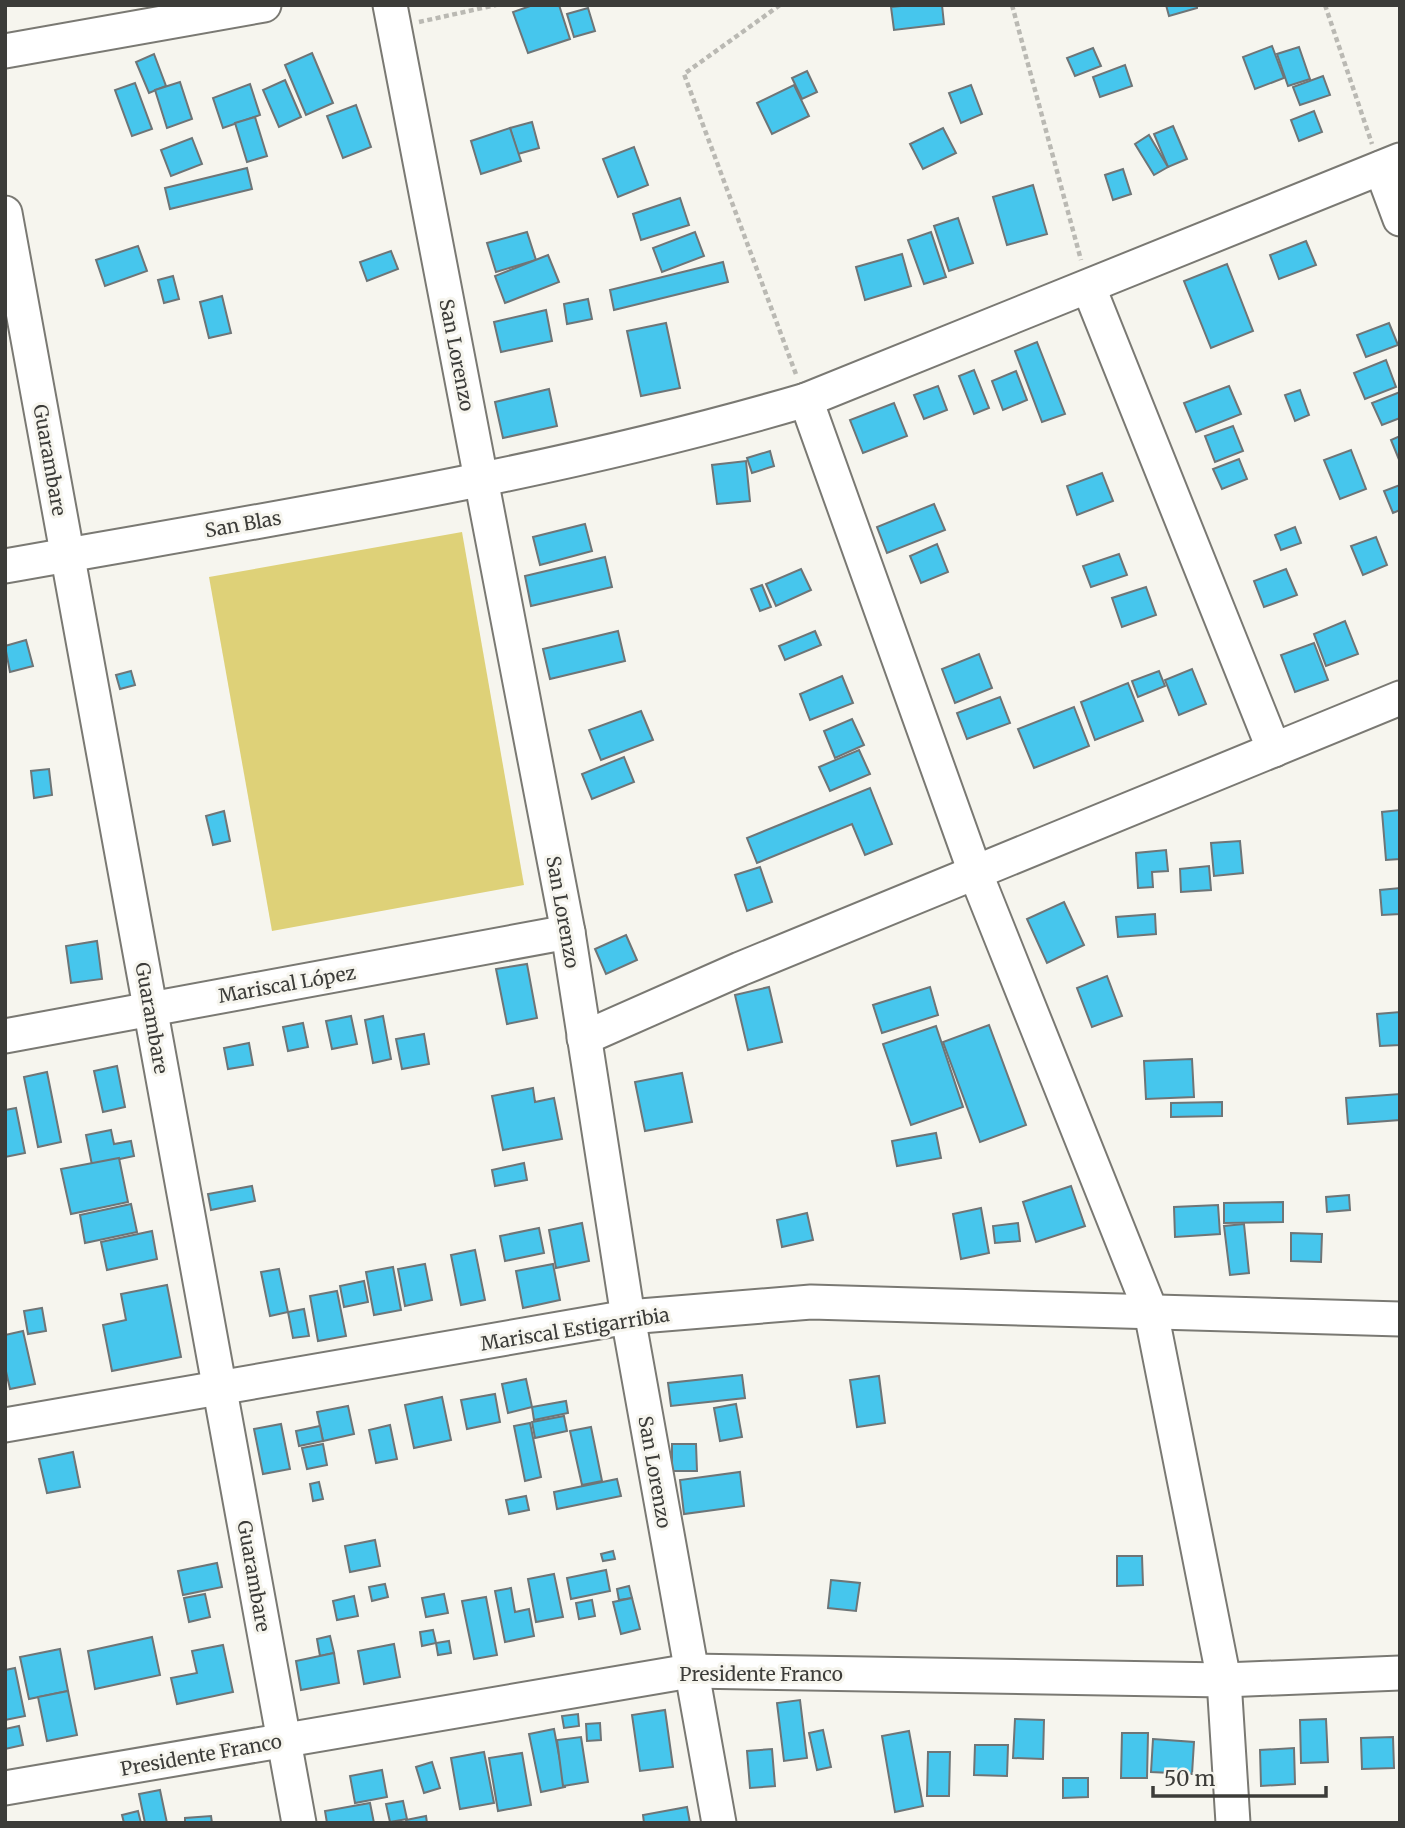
<svg xmlns="http://www.w3.org/2000/svg" width="1405" height="1828" viewBox="0 0 1405 1828" font-family="Merriweather,serif">
  <rect width="100%" height="100%" fill="#f6f5ee"/>
  <!-- green -->
  <polygon fill="#ded178" points="462,532 524,885 272,931 209,577"/>
  <!-- building -->
  <g fill="#46c6ed" stroke="#6e7577" stroke-width="2">
    <polygon points="533,5 559,5 570,39 528,53 513,12"/>
    <polygon points="911,5 942,5 944,24 894,30 891,7"/>
    <polygon points="1166,5 1197,5 1197,8 1169,16"/>
    <polygon points="588,8 595,31 574,37 567,14"/>
    <polygon points="1272,46 1284,78 1255,89 1243,57"/>
    <polygon points="1299,47 1310,79 1288,86 1277,54"/>
    <polygon points="1093,48 1101,66 1075,76 1067,58"/>
    <polygon points="312,53 333,103 306,115 285,65"/>
    <polygon points="154,54 166,86 149,93 136,62"/>
    <polygon points="1125,65 1132,86 1100,97 1093,77"/>
    <polygon points="807,71 817,92 802,99 792,78"/>
    <polygon points="1323,76 1330,95 1300,105 1293,87"/>
    <polygon points="285,80 301,117 279,127 263,90"/>
    <polygon points="180,82 192,119 167,128 155,90"/>
    <polygon points="135,83 152,129 132,136 115,90"/>
    <polygon points="250,84 260,115 223,128 213,98"/>
    <polygon points="794,85 809,116 772,134 757,103"/>
    <polygon points="971,85 982,114 961,123 949,93"/>
    <polygon points="356,105 371,147 343,158 327,116"/>
    <polygon points="1314,111 1322,132 1299,141 1291,120"/>
    <polygon points="255,117 267,156 247,162 235,123"/>
    <polygon points="532,122 539,148 518,154 510,128"/>
    <polygon points="1173,126 1187,159 1168,167 1154,134"/>
    <polygon points="510,128 521,161 481,174 471,141"/>
    <polygon points="943,128 956,153 923,169 910,144"/>
    <polygon points="1149,135 1168,167 1154,175 1135,144"/>
    <polygon points="192,138 202,164 171,176 161,150"/>
    <polygon points="634,147 648,185 618,197 603,159"/>
    <polygon points="247,168 252,189 170,209 165,188"/>
    <polygon points="1123,169 1131,194 1113,200 1105,175"/>
    <polygon points="1033,185 1047,234 1007,245 993,197"/>
    <polygon points="680,198 689,225 641,240 633,214"/>
    <polygon points="958,218 973,263 949,271 934,226"/>
    <polygon points="527,232 536,260 496,272 487,243"/>
    <polygon points="695,232 704,256 662,272 653,248"/>
    <polygon points="931,232 946,277 924,284 908,240"/>
    <polygon points="1306,241 1316,265 1279,279 1270,255"/>
    <polygon points="138,246 147,271 105,286 96,260"/>
    <polygon points="391,251 398,269 367,281 360,262"/>
    <polygon points="902,254 911,286 865,300 856,267"/>
    <polygon points="548,255 559,282 505,303 495,276"/>
    <polygon points="723,262 728,282 614,310 610,290"/>
    <polygon points="1227,264 1253,331 1211,348 1184,281"/>
    <polygon points="173,276 179,299 164,303 158,280"/>
    <polygon points="222,296 231,333 209,338 200,302"/>
    <polygon points="588,299 592,319 567,324 564,304"/>
    <polygon points="546,310 552,341 501,352 494,322"/>
    <polygon points="666,323 680,388 641,396 627,331"/>
    <polygon points="1389,323 1398,345 1366,357 1357,335"/>
    <polygon points="1037,342 1065,414 1042,422 1015,351"/>
    <polygon points="1386,360 1396,387 1365,399 1354,373"/>
    <polygon points="974,370 989,408 974,414 959,376"/>
    <polygon points="1016,371 1027,400 1003,410 992,381"/>
    <polygon points="938,386 947,410 924,419 914,395"/>
    <polygon points="1229,386 1241,414 1196,432 1184,403"/>
    <polygon points="549,389 557,426 503,438 495,402"/>
    <polygon points="1300,390 1309,415 1295,421 1285,395"/>
    <polygon points="1400,392 1400,418 1382,425 1372,403"/>
    <polygon points="894,403 907,436 863,453 850,420"/>
    <polygon points="1233,426 1243,451 1215,462 1205,436"/>
    <polygon points="1400,436 1400,462 1391,440"/>
    <polygon points="1351,450 1366,489 1340,499 1324,460"/>
    <polygon points="770,451 774,466 752,473 747,458"/>
    <polygon points="1239,459 1247,479 1222,489 1213,469"/>
    <polygon points="746,461 750,501 717,504 712,465"/>
    <polygon points="1102,473 1113,501 1077,515 1067,486"/>
    <polygon points="1400,485 1400,510 1393,513 1384,491"/>
    <polygon points="934,504 945,530 887,553 877,527"/>
    <polygon points="585,524 592,551 540,565 533,537"/>
    <polygon points="1295,527 1301,543 1281,550 1275,535"/>
    <polygon points="1376,537 1387,565 1363,575 1351,546"/>
    <polygon points="937,544 948,572 921,583 910,556"/>
    <polygon points="1119,554 1127,575 1091,587 1083,566"/>
    <polygon points="605,557 612,587 531,606 525,576"/>
    <polygon points="801,569 811,590 776,606 766,584"/>
    <polygon points="1286,569 1297,595 1264,607 1254,581"/>
    <polygon points="762,585 771,607 760,611 751,589"/>
    <polygon points="1146,587 1156,615 1122,627 1112,598"/>
    <polygon points="1345,621 1358,654 1326,666 1314,634"/>
    <polygon points="618,631 625,661 550,679 543,649"/>
    <polygon points="815,631 821,645 785,660 779,646"/>
    <polygon points="26,640 33,666 10,672 5,646"/>
    <polygon points="1314,643 1328,680 1295,692 1281,655"/>
    <polygon points="979,654 992,688 955,703 942,669"/>
    <polygon points="1192,669 1206,704 1179,715 1165,680"/>
    <polygon points="131,671 135,685 120,689 116,675"/>
    <polygon points="1159,671 1165,686 1138,697 1132,681"/>
    <polygon points="842,676 853,703 810,720 800,694"/>
    <polygon points="1128,683 1143,721 1095,740 1081,702"/>
    <polygon points="1000,697 1010,723 967,739 957,713"/>
    <polygon points="1074,707 1089,746 1034,768 1018,729"/>
    <polygon points="641,711 653,740 601,760 589,730"/>
    <polygon points="852,719 864,745 835,758 824,731"/>
    <polygon points="859,750 870,774 830,791 819,767"/>
    <polygon points="624,757 634,782 592,799 582,774"/>
    <polygon points="49,769 52,795 34,798 31,771"/>
    <polygon points="870,788 892,844 865,855 852,824 757,863 747,838"/>
    <polygon points="1400,810 1400,859 1386,860 1382,812"/>
    <polygon points="224,811 230,841 213,845 206,816"/>
    <polygon points="1240,841 1243,873 1214,876 1211,843"/>
    <polygon points="1166,850 1168,871 1152,872 1153,887 1138,888 1136,853"/>
    <polygon points="1209,866 1211,890 1181,892 1180,869"/>
    <polygon points="760,867 772,902 747,911 735,875"/>
    <polygon points="1400,888 1400,914 1382,915 1380,890"/>
    <polygon points="1064,902 1084,945 1047,963 1027,919"/>
    <polygon points="1155,914 1156,934 1118,937 1116,917"/>
    <polygon points="626,935 637,960 606,974 595,949"/>
    <polygon points="97,941 102,979 71,983 66,946"/>
    <polygon points="527,964 537,1018 507,1024 496,969"/>
    <polygon points="1107,976 1122,1016 1092,1027 1077,988"/>
    <polygon points="769,987 782,1042 748,1050 735,995"/>
    <polygon points="930,987 938,1015 882,1033 873,1005"/>
    <polygon points="1400,1012 1400,1045 1380,1046 1377,1014"/>
    <polygon points="351,1016 357,1044 332,1049 326,1021"/>
    <polygon points="383,1016 391,1059 373,1063 365,1020"/>
    <polygon points="303,1023 308,1047 288,1051 283,1027"/>
    <polygon points="989,1025 1026,1125 980,1142 943,1042"/>
    <polygon points="936,1026 963,1107 911,1125 883,1044"/>
    <polygon points="424,1034 429,1064 402,1069 396,1039"/>
    <polygon points="249,1043 253,1065 228,1069 224,1048"/>
    <polygon points="1192,1059 1194,1097 1146,1099 1144,1061"/>
    <polygon points="117,1066 125,1107 103,1112 94,1071"/>
    <polygon points="47,1072 61,1142 38,1147 24,1077"/>
    <polygon points="682,1073 692,1122 645,1131 635,1082"/>
    <polygon points="533,1088 535,1102 554,1098 562,1139 503,1150 492,1096"/>
    <polygon points="1400,1094 1400,1120 1348,1124 1346,1098"/>
    <polygon points="1222,1102 1222,1116 1171,1117 1171,1103"/>
    <polygon points="16,1108 25,1153 5,1157 5,1110"/>
    <polygon points="111,1130 114,1144 131,1141 134,1156 92,1165 86,1135"/>
    <polygon points="936,1133 941,1158 897,1166 892,1141"/>
    <polygon points="119,1158 128,1202 71,1214 61,1169"/>
    <polygon points="524,1163 527,1180 495,1186 492,1170"/>
    <polygon points="252,1186 255,1201 211,1210 208,1194"/>
    <polygon points="1071,1186 1085,1226 1036,1242 1023,1202"/>
    <polygon points="1349,1195 1350,1210 1327,1212 1326,1197"/>
    <polygon points="1283,1202 1283,1222 1224,1223 1224,1203"/>
    <polygon points="131,1204 137,1232 85,1243 80,1215"/>
    <polygon points="1218,1205 1220,1234 1175,1237 1174,1207"/>
    <polygon points="981,1208 989,1253 961,1259 953,1214"/>
    <polygon points="807,1213 813,1240 782,1247 777,1220"/>
    <polygon points="582,1223 589,1261 556,1268 549,1230"/>
    <polygon points="1018,1223 1020,1241 995,1243 993,1226"/>
    <polygon points="1244,1224 1249,1273 1230,1275 1224,1226"/>
    <polygon points="539,1228 544,1253 505,1261 500,1236"/>
    <polygon points="152,1231 157,1259 107,1270 101,1242"/>
    <polygon points="1291,1233 1322,1234 1321,1262 1291,1261"/>
    <polygon points="475,1250 485,1300 461,1305 451,1255"/>
    <polygon points="425,1264 432,1300 405,1306 398,1269"/>
    <polygon points="553,1264 560,1300 523,1308 516,1271"/>
    <polygon points="393,1267 401,1310 374,1315 366,1272"/>
    <polygon points="279,1269 288,1312 270,1316 261,1272"/>
    <polygon points="364,1281 368,1302 344,1307 340,1286"/>
    <polygon points="167,1285 181,1357 112,1371 103,1325 126,1320 121,1294"/>
    <polygon points="337,1291 346,1336 318,1341 310,1296"/>
    <polygon points="42,1308 46,1331 28,1334 24,1311"/>
    <polygon points="304,1309 309,1336 293,1338 288,1312"/>
    <polygon points="23,1331 35,1384 10,1389 5,1367 5,1335"/>
    <polygon points="742,1375 745,1398 671,1406 668,1383"/>
    <polygon points="879,1376 885,1423 857,1427 850,1380"/>
    <polygon points="526,1379 532,1407 508,1413 502,1384"/>
    <polygon points="495,1394 500,1422 467,1429 461,1400"/>
    <polygon points="442,1397 451,1440 414,1448 405,1405"/>
    <polygon points="566,1401 568,1413 534,1420 532,1407"/>
    <polygon points="736,1404 742,1437 720,1441 714,1408"/>
    <polygon points="348,1406 354,1434 323,1441 317,1412"/>
    <polygon points="564,1416 567,1431 535,1438 532,1422"/>
    <polygon points="530,1423 541,1477 525,1481 514,1426"/>
    <polygon points="281,1424 290,1469 263,1474 254,1429"/>
    <polygon points="390,1425 397,1459 376,1463 369,1430"/>
    <polygon points="320,1426 323,1441 299,1446 296,1431"/>
    <polygon points="591,1427 602,1481 582,1485 570,1431"/>
    <polygon points="323,1444 327,1465 307,1469 302,1448"/>
    <polygon points="672,1444 696,1444 697,1471 672,1471"/>
    <polygon points="73,1452 80,1487 47,1493 39,1459"/>
    <polygon points="740,1472 744,1506 684,1514 680,1480"/>
    <polygon points="617,1479 621,1496 557,1509 554,1492"/>
    <polygon points="319,1482 323,1499 313,1501 310,1484"/>
    <polygon points="526,1496 529,1510 509,1514 506,1500"/>
    <polygon points="375,1540 380,1566 350,1572 345,1546"/>
    <polygon points="613,1551 615,1559 603,1561 601,1554"/>
    <polygon points="1117,1556 1142,1556 1143,1585 1117,1586"/>
    <polygon points="217,1563 222,1587 183,1595 178,1571"/>
    <polygon points="606,1570 610,1591 571,1599 567,1578"/>
    <polygon points="554,1574 563,1617 536,1622 528,1579"/>
    <polygon points="831,1580 860,1583 856,1611 828,1608"/>
    <polygon points="385,1584 388,1597 372,1601 369,1587"/>
    <polygon points="629,1586 632,1598 619,1600 617,1589"/>
    <polygon points="511,1588 515,1612 529,1609 534,1636 505,1642 495,1591"/>
    <polygon points="205,1594 210,1617 189,1622 184,1598"/>
    <polygon points="444,1594 448,1613 426,1617 422,1598"/>
    <polygon points="354,1596 358,1616 337,1620 333,1601"/>
    <polygon points="486,1597 497,1655 474,1659 462,1601"/>
    <polygon points="632,1598 640,1629 621,1634 613,1602"/>
    <polygon points="592,1600 595,1616 579,1619 576,1603"/>
    <polygon points="433,1630 436,1643 422,1646 420,1632"/>
    <polygon points="330,1636 334,1653 320,1656 317,1639"/>
    <polygon points="152,1637 160,1675 95,1689 88,1651"/>
    <polygon points="449,1641 451,1653 438,1655 436,1643"/>
    <polygon points="394,1644 400,1677 364,1684 358,1651"/>
    <polygon points="223,1645 233,1692 177,1704 171,1678 197,1673 192,1651"/>
    <polygon points="60,1649 68,1691 29,1699 20,1657"/>
    <polygon points="334,1653 339,1683 301,1690 296,1661"/>
    <polygon points="15,1668 25,1716 5,1720 5,1670"/>
    <polygon points="68,1691 77,1735 47,1741 38,1697"/>
    <polygon points="800,1700 807,1758 784,1761 777,1703"/>
    <polygon points="665,1710 673,1767 640,1771 632,1715"/>
    <polygon points="578,1714 579,1726 564,1728 562,1716"/>
    <polygon points="1015,1719 1044,1720 1043,1759 1013,1758"/>
    <polygon points="1326,1719 1328,1762 1301,1763 1300,1720"/>
    <polygon points="600,1723 601,1740 587,1741 586,1724"/>
    <polygon points="19,1726 23,1745 5,1749 5,1729"/>
    <polygon points="554,1729 565,1787 541,1792 529,1734"/>
    <polygon points="823,1730 831,1767 817,1770 809,1733"/>
    <polygon points="909,1731 923,1806 895,1812 882,1736"/>
    <polygon points="1122,1733 1148,1733 1147,1778 1121,1778"/>
    <polygon points="581,1737 588,1782 563,1786 557,1740"/>
    <polygon points="1393,1737 1394,1768 1362,1769 1361,1738"/>
    <polygon points="1153,1739 1194,1742 1192,1774 1151,1772"/>
    <polygon points="975,1745 1008,1745 1007,1776 974,1775"/>
    <polygon points="1294,1748 1295,1784 1261,1786 1260,1750"/>
    <polygon points="772,1749 775,1786 750,1788 747,1751"/>
    <polygon points="484,1752 494,1803 460,1809 451,1758"/>
    <polygon points="928,1752 950,1752 949,1796 927,1796"/>
    <polygon points="522,1753 531,1805 498,1811 489,1758"/>
    <polygon points="432,1762 440,1788 424,1793 416,1767"/>
    <polygon points="382,1770 387,1797 355,1803 350,1776"/>
    <polygon points="1063,1778 1088,1778 1088,1797 1063,1798"/>
    <polygon points="160,1790 167,1823 145,1823 139,1794"/>
    <polygon points="403,1801 407,1819 390,1822 386,1804"/>
    <polygon points="370,1803 374,1823 327,1823 325,1811"/>
    <polygon points="687,1807 690,1823 644,1823 643,1815"/>
    <polygon points="138,1811 141,1823 124,1823 122,1815"/>
    <polygon points="211,1816 212,1823 185,1823 185,1818"/>
    <polygon points="426,1816 427,1823 407,1823 406,1820"/>
  </g>
  <g fill="none" stroke-linecap="round" stroke-linejoin="round">
    <defs>
      <g id="minor">
        <polyline points="390,5 568,932 628,1317 719,1823"/>
        <polyline points="5,51 264,5"/>
        <polyline points="1381,168 1400,219"/>
        <polyline points="5,213 299,1823"/>
        <polyline points="1089,288 1274,750"/>
        <polyline points="806,400 975,872 1151,1312 1224,1680 1233,1823"/>
        <path d="M5,566C274,518 544,477 806,400L1400,160"/>
        <polyline points="5,1036 568,932"/>
        <polyline points="584,1038 740,969 1400,698"/>
        <polyline points="5,1425 628,1317 811,1302 1400,1319"/>
        <polyline points="5,1788 690,1671 1224,1680 1400,1673"/>
      </g>
    </defs>
    <!-- minor casing -->
    <use href="#minor" stroke="#7a7973" stroke-width="37"/>
    <!-- path -->
    <g stroke="#bab9b3" stroke-width="4.5" stroke-dasharray="5 3.5" stroke-linecap="butt">
      <polyline points="780,5 684,74 797,377"/>
      <polyline points="1012,5 1081,260"/>
      <polyline points="1325,5 1372,144"/>
      <polyline points="419,22 496,5"/>
    </g>
    <!-- minor -->
    <use href="#minor" stroke="#fff" stroke-width="33"/>
  </g>
  <g text-anchor="middle" stroke-width="6" stroke-linejoin="round" paint-order="stroke">
    <!-- street labels -->
    <g font-size="19" fill="#3c3c39" stroke="#f6f5ee">
      <text transform="translate(457 355) rotate(79)" y="7">San Lorenzo</text>
      <text transform="translate(50 460) rotate(80)" y="7">Guarambare</text>
      <text transform="translate(243 524) rotate(-10)" y="7">San Blas</text>
      <text transform="translate(563 912) rotate(80)" y="7">San Lorenzo</text>
      <text transform="translate(287 984) rotate(-10)" y="7">Mariscal López</text>
      <text transform="translate(152 1018) rotate(80)" y="7">Guarambare</text>
      <text transform="translate(575 1329) rotate(-9)" y="7">Mariscal Estigarribia</text>
      <text transform="translate(655 1472) rotate(80)" y="7">San Lorenzo</text>
      <text transform="translate(254 1576) rotate(80)" y="7">Guarambare</text>
      <text x="761" y="1681">Presidente Franco</text>
      <text transform="translate(201 1755) rotate(-10)" y="7">Presidente Franco</text>
    </g>
  </g>
  <!-- border -->
  <rect width="1405" height="1828" fill="none" stroke="#3c3c39" stroke-width="14"/>
  <!-- scale -->
  <path d="M1153 1786v10h173v-10" fill="none" stroke="#3c3c39" stroke-width="3.5"/>
  <text x="1164" y="1786" font-size="21" fill="#3c3c39" stroke="#f6f5ee" stroke-width="5" paint-order="stroke">50 m</text>
</svg>
